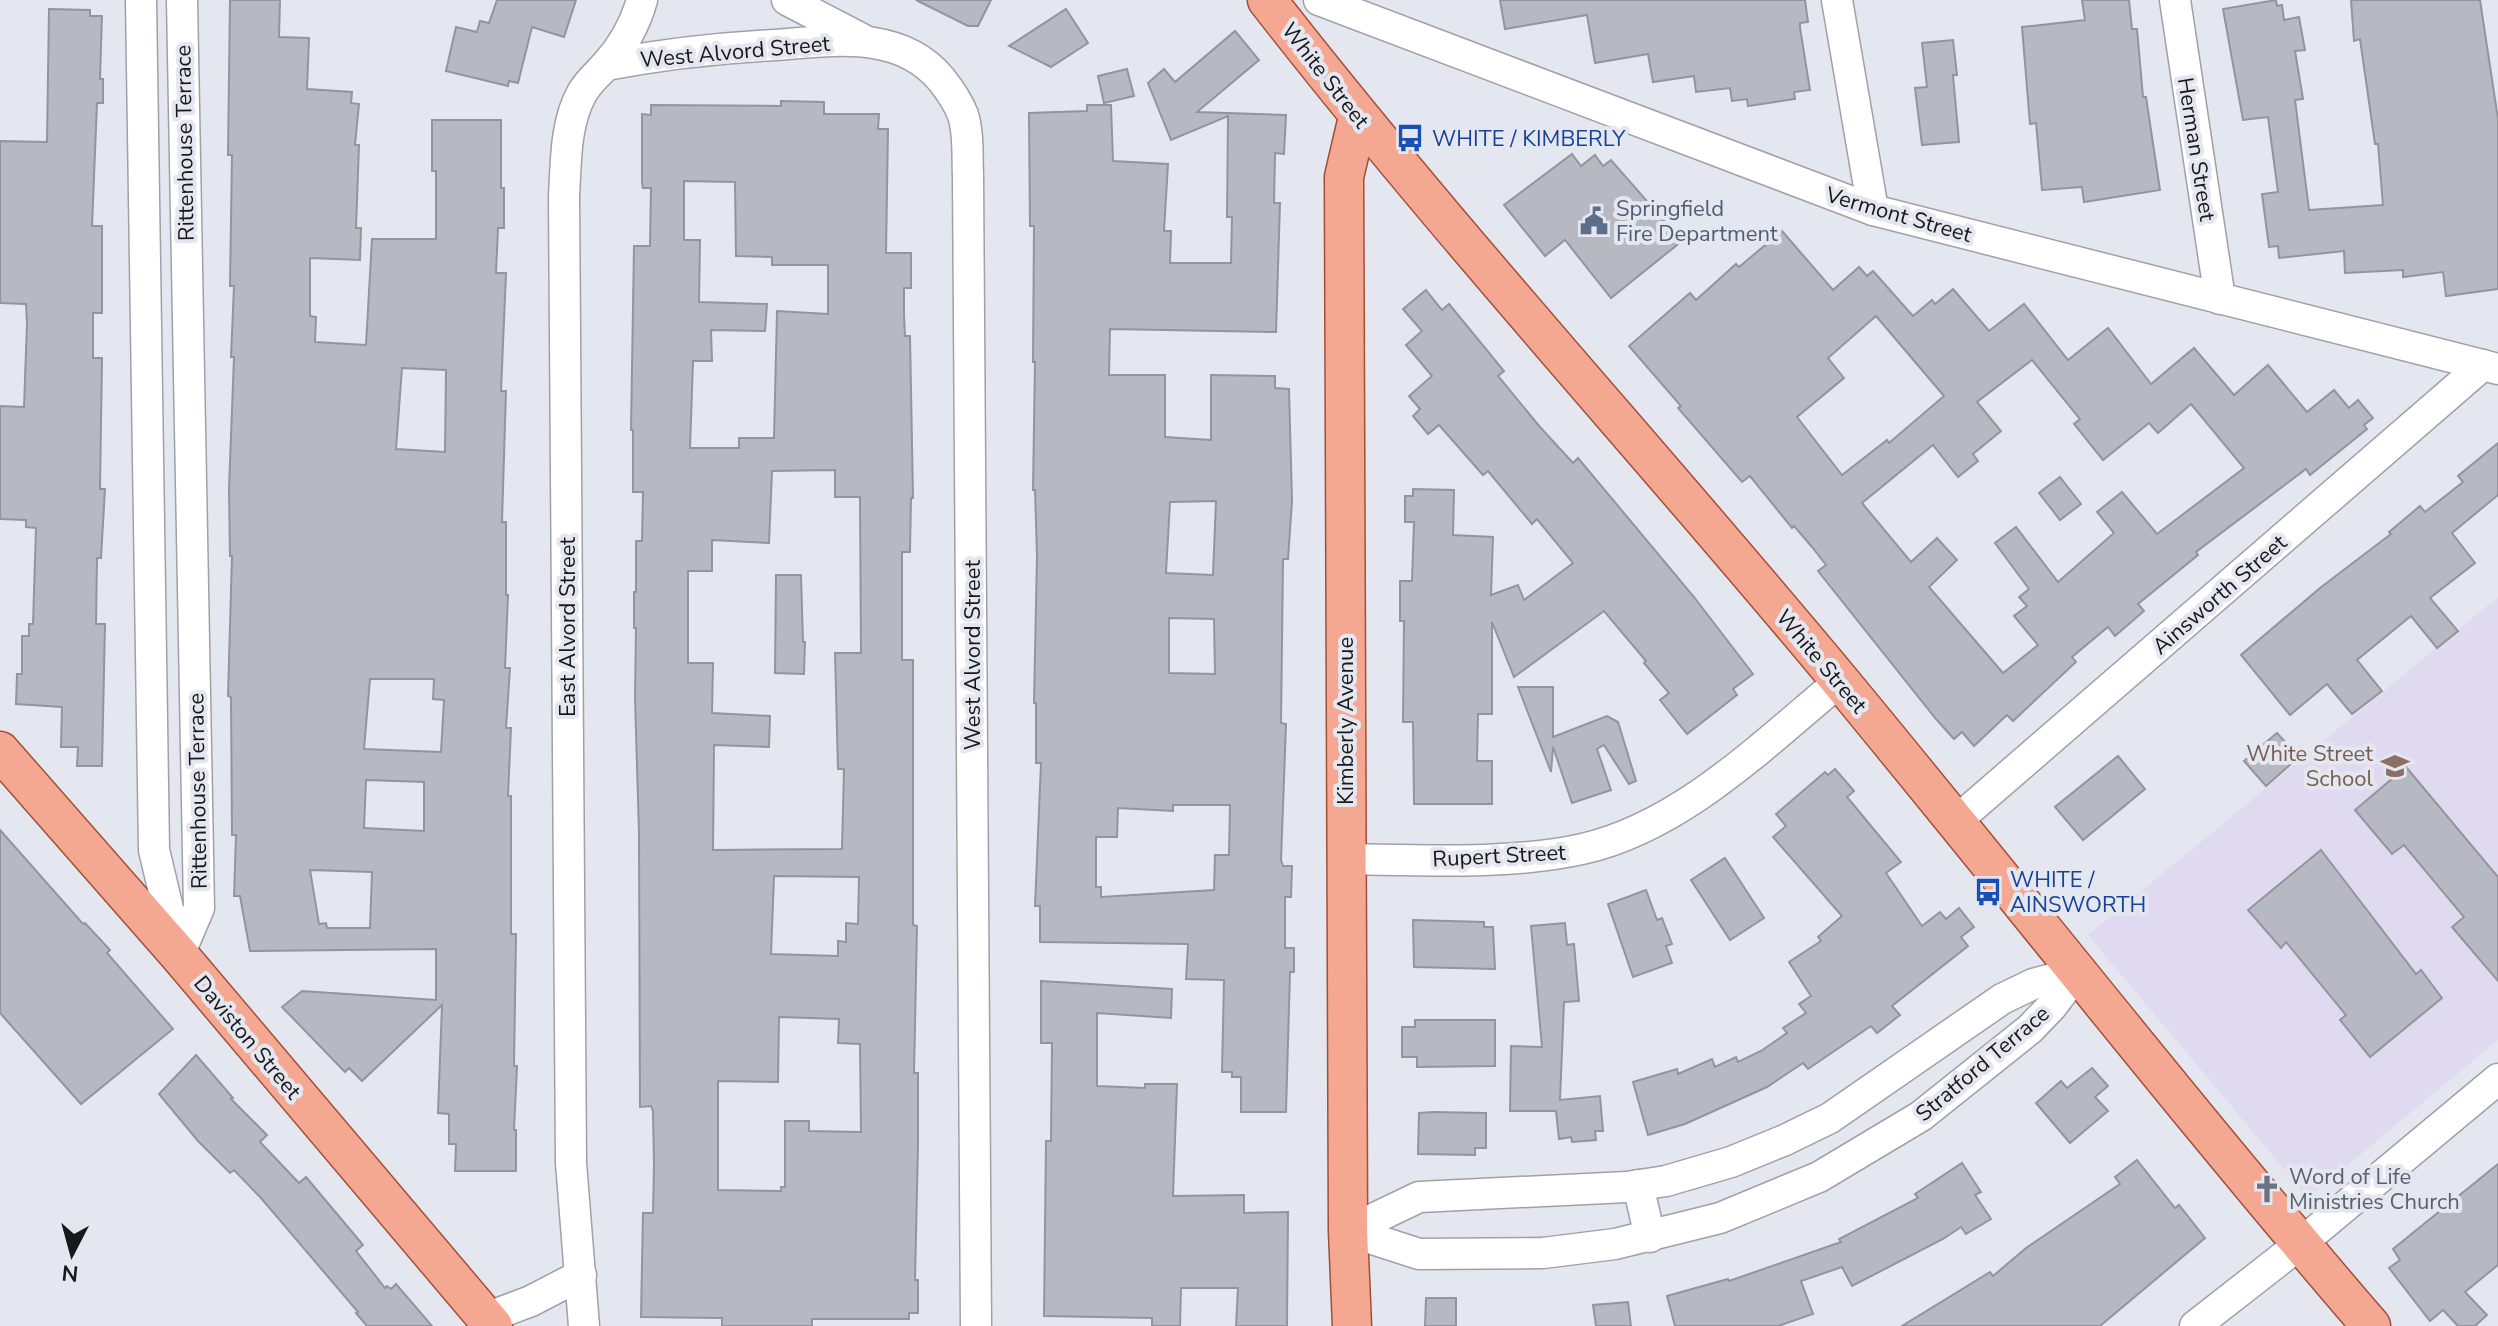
<svg xmlns="http://www.w3.org/2000/svg" width="2498" height="1326" viewBox="0 0 2498 1326" font-family="'Nunito Sans',sans-serif">
  <rect width="100%" height="100%" fill="#e5e7f0"/>
  <!-- education -->
  <polygon fill="#dfdaf0" points="2498,597 2498,1040 2308,1198 2088,935"/>
  <!-- building -->
  <g fill="#b7b9c2" stroke="#93959d" stroke-width="2" fill-rule="evenodd">
    <path d="M230,0H280L279,37L309,38L307,89L352,92L351,103L359,104L355,145H359L356,228H361L360,260L310,258V316L316,317L315,342L366,345L372,239H436V171H432V120H501V188H504V228H498L496,273H506L501,391H506L502,522H506V595H508L505,668H510L506,728H511L508,796H511V934H516L514,1066H517L514,1130H516V1171H455L456,1144H449V1114L438,1113L442,1005L362,1081L349,1068L345,1072L282,1007L302,991L436,1000V949L250,951L240,896H234L236,835H232L231,697L228,696L232,556H230L229,489L234,357H231L234,286H230L232,155H228ZM402,368L446,370L445,452L396,449ZM370,679H434L433,699L444,700L441,752L364,749ZM366,780L424,782V831L364,828ZM310,870L372,872L370,928H327L326,923L319,924Z"/>
    <polygon points="497,0 576,0 564,37 532,27 518,83 509,81 508,86 446,71 456,27 477,32 480,21 489,23"/>
    <polygon points="916,0 991,0 978,26 968,26"/>
    <polygon points="1500,0 1805,0 1808,22 1800,23 1800,28 1810,90 1794,92 1795,99 1748,106 1747,99 1732,101 1730,88 1696,92 1694,76 1653,82 1648,54 1595,63 1587,15 1505,29"/>
    <polygon points="2082,0 2129,0 2132,29 2137,29 2143,97 2146,97 2160,190 2084,202 2082,187 2042,190 2036,123 2030,124 2022,27 2085,20"/>
    <polygon points="2276,0 2277,6 2282,5 2284,20 2299,17 2305,50 2295,51 2303,99 2295,100 2309,210 2383,205 2378,144 2375,144 2360,39 2354,41 2351,0 2480,0 2498,119 2498,289 2446,296 2443,272 2403,277 2403,270 2345,273 2344,251 2279,258 2278,246 2269,247 2262,194 2278,192 2268,117 2243,120 2223,9"/>
    <polygon points="49,9 90,10 90,16 102,16 100,79 103,79 103,103 97,103 92,226 102,226 102,313 93,313 93,358 102,358 100,489 105,489 101,558 97,558 96,624 105,624 102,766 77,766 78,747 61,747 62,707 16,704 17,674 22,674 22,636 29,636 29,624 33,624 36,528 26,527 26,520 0,519 0,406 24,407 27,323 26,304 0,303 0,141 47,142"/>
    <polygon points="1066,9 1088,43 1051,67 1009,46"/>
    <path d="M1235,31L1259,60L1197,112L1286,115L1284,154L1275,153L1274,203H1280L1276,332L1110,329L1109,375H1165V437L1211,440V375L1275,376V388L1289,389L1292,501L1288,559H1283L1281,723L1286,724L1281,860L1283,866H1292L1291,897H1285V948H1294V972H1290L1286,1112H1241V1077H1232V1072H1222L1224,980L1186,979L1188,944L1040,942V906H1035L1041,763H1036V703H1034L1037,556L1035,490H1033L1035,362H1033L1034,226H1030L1029,113L1087,111V105H1111L1113,161L1168,164L1164,231H1171L1170,263H1231L1232,217H1227L1228,116L1171,140L1148,83L1164,69L1175,82ZM1216,501L1213,575L1166,573L1170,502ZM1169,618L1214,619L1215,674L1169,673ZM1173,805H1230L1229,855H1215L1214,890L1101,897V887H1096V837H1117L1118,808L1173,811Z"/>
    <polygon points="1953,40 1957,75 1953,75 1959,142 1922,145 1915,88 1927,87 1922,43"/>
    <polygon points="1127,69 1134,96 1104,103 1098,76"/>
    <path d="M781,101L824,102V114H879L878,129H888L886,253H911V288H904V314L905,336H910L913,498H911L910,552H902V660H913V925L917,926L914,1073H918V1144L915,1280H918V1313H909V1319H812V1326H722V1318L641,1317L643,1213H653L654,1165L653,1111L651,1106L640,1107L639,833L635,698L636,628H634V592H636V541H642L643,492H633V430H631L634,246H650L651,188H643L642,183V114L651,115V105L781,106ZM684,181L735,182L736,256L772,257V265H828V314L777,311L774,438H739V448H690L693,361H712L711,330L765,331L767,304L699,302L700,240H684ZM835,470V497H860L861,653H835L838,769H844L842,849L713,850L714,745L769,747L770,716L712,713L713,663H688V571H712V540L769,543L772,471ZM774,876L859,877L858,924L846,923V942L838,941V956L771,954ZM779,1017L839,1019L838,1043L860,1044L861,1132L809,1131V1121H785V1187H781V1191L718,1190V1081L778,1082Z"/>
    <polygon points="1572,154 1581,166 1595,155 1603,166 1611,160 1682,241 1611,298 1565,240 1545,256 1504,205"/>
    <path d="M1782,231L1833,290L1859,267L1867,276L1873,271L1913,316L1932,300L1935,304L1953,289L1989,331L2024,304L2068,360L2108,328L2151,384L2194,348L2234,395L2268,365L2307,412L2334,390L2349,408L2358,400L2373,418L2364,425L2367,429L2310,475L2306,469L2196,552L2198,555L2138,604L2144,611L2115,636L2108,627L2072,657L2076,662L2013,721L2007,715L1974,746L1962,732L1954,739L1936,719L1818,571L1826,565L1812,547L1794,526L1792,528L1750,476L1742,482L1678,408L1681,406L1629,346L1690,293L1696,300L1736,264L1739,267ZM1876,316L1944,396L1889,443L1887,440L1842,475L1797,417L1844,378L1828,358ZM2032,360L2080,419L2074,424L2103,460L2149,423L2158,433L2191,404L2244,468L2157,534L2122,492L2097,512L2114,533L2058,582L2016,527L1995,543L2029,589L2019,597L2027,606L2014,616L2038,645L2003,673L1929,587L1957,560L1937,538L1911,562L1862,503L1933,445L1958,477L1978,461L1973,454L2001,431L1977,402Z"/>
    <polygon points="1426,290 1442,310 1449,304 1504,371 1498,376 1540,427 1573,463 1578,458 1694,597 1753,674 1733,689 1737,695 1687,734 1660,700 1669,693 1644,663 1646,661 1604,611 1514,677 1492,622 1492,714 1478,714 1477,761 1492,761 1492,804 1414,804 1413,722 1403,722 1404,621 1400,621 1400,581 1412,581 1414,522 1405,522 1405,496 1413,496 1413,489 1454,490 1453,535 1493,537 1491,595 1518,585 1524,600 1573,563 1537,519 1532,524 1488,471 1483,475 1439,425 1428,434 1413,416 1420,409 1409,396 1432,376 1406,345 1422,331 1403,309"/>
    <polygon points="2498,443 2498,495 2452,533 2475,563 2430,598 2458,631 2437,648 2411,616 2357,660 2382,691 2352,714 2327,684 2290,715 2241,655 2320,588 2391,534 2389,532 2420,506 2425,512 2463,482 2458,476"/>
    <polygon points="2060,477 2081,504 2060,520 2039,493"/>
    <polygon points="776,575 801,575 803,642 805,642 804,674 775,673"/>
    <polygon points="1518,687 1553,687 1553,737 1607,716 1618,722 1636,781 1629,784 1604,745 1597,749 1611,790 1572,803 1553,747 1551,772"/>
    <polygon points="2277,733 2299,757 2266,786 2244,761"/>
    <polygon points="2118,756 2145,789 2083,840 2055,807"/>
    <polygon points="2406,767 2498,877 2498,981 2452,927 2464,917 2404,845 2392,854 2355,810"/>
    <polygon points="1835,769 1854,791 1847,797 1901,862 1886,873 1922,926 1940,912 1946,919 1959,908 1974,927 1961,937 1968,946 1892,1006 1900,1015 1877,1033 1871,1026 1808,1069 1803,1063 1767,1087 1685,1124 1648,1135 1633,1082 1677,1069 1678,1074 1712,1059 1715,1067 1736,1057 1738,1062 1761,1051 1787,1033 1783,1028 1806,1013 1799,1004 1811,996 1789,962 1821,941 1818,937 1842,916 1773,837 1786,826 1776,814 1825,772 1828,775"/>
    <polygon points="0,830 83,924 85,923 110,950 107,953 173,1029 81,1104 0,1013"/>
    <polygon points="2321,850 2416,974 2421,970 2442,998 2370,1057 2340,1020 2346,1015 2286,942 2281,948 2248,910"/>
    <polygon points="1725,858 1764,918 1730,940 1691,880"/>
    <polygon points="1646,890 1657,920 1662,918 1672,944 1666,946 1672,963 1633,977 1608,904"/>
    <polygon points="1413,920 1484,922 1484,927 1493,927 1495,969 1414,967"/>
    <polygon points="1565,923 1567,945 1574,944 1579,1001 1564,1002 1560,1100 1600,1096 1603,1131 1595,1131 1596,1140 1572,1142 1571,1137 1559,1139 1556,1111 1510,1111 1511,1046 1542,1047 1531,926"/>
    <polygon points="1041,981 1172,989 1171,1018 1097,1013 1097,1086 1145,1088 1145,1084 1177,1084 1173,1196 1244,1195 1244,1213 1288,1212 1287,1326 1236,1326 1238,1288 1181,1288 1180,1326 1152,1326 1152,1318 1044,1316 1046,1141 1051,1141 1052,1043 1041,1043"/>
    <polygon points="1415,1020 1495,1020 1495,1066 1417,1067 1417,1057 1402,1057 1402,1027 1415,1027"/>
    <polygon points="196,1055 233,1098 231,1099 267,1135 260,1142 299,1183 306,1177 363,1245 356,1251 385,1288 387,1286 391,1289 396,1284 432,1326 367,1326 356,1313 358,1312 261,1198 234,1170 230,1173 198,1141 159,1094"/>
    <polygon points="2092,1068 2108,1086 2095,1097 2108,1111 2070,1143 2036,1103 2061,1081 2067,1088"/>
    <polygon points="1433,1112 1486,1113 1486,1148 1475,1148 1475,1155 1418,1154 1419,1113"/>
    <polygon points="2137,1160 2175,1208 2179,1205 2205,1238 2100,1326 1902,1326 1990,1272 1993,1276 2026,1248 2120,1184 2115,1177"/>
    <polygon points="1962,1163 1981,1192 1975,1195 1991,1219 1966,1234 1961,1227 1943,1239 1852,1286 1842,1267 1801,1281 1813,1314 1778,1326 1675,1326 1667,1296 1728,1279 1729,1281 1841,1242 1839,1239 1918,1198 1915,1194"/>
    <polygon points="2498,1164 2498,1265 2465,1292 2487,1315 2475,1326 2458,1326 2443,1310 2430,1321 2389,1268 2400,1260 2393,1249"/>
    <polygon points="1426,1298 1456,1298 1456,1326 1425,1326"/>
    <polygon points="1628,1302 1631,1326 1596,1326 1593,1305"/>
  </g>
  <g fill="none" stroke-linecap="round" stroke-linejoin="round">
    <defs>
      <g id="minor">
        <polyline points="141,0 154,850 179,955"/>
        <polyline points="787,0 862,39"/>
        <polyline points="1319,0 1873,210 2498,369"/>
        <polyline points="1837,0 1873,210"/>
        <polyline points="2175,0 2220,299"/>
        <path d="M606,65C663,54 718,48 775,45C832,41 899,29 941,79C949,89 958,102 963,115C969,134 967,156 968,176L976,1326"/>
        <polyline points="1955,822 2483,365"/>
        <path d="M1346,859C1419,860 1512,865 1582,849C1681,827 1764,744 1840,681"/>
        <polyline points="179,955 199,908 182,0"/>
        <polyline points="1638,1185 1650,1237"/>
        <polyline points="1348,1231 1419,1254 1543,1253 1615,1244 1720,1218 1819,1177 1921,1116 2030,1029 2052,1006 2078,972"/>
        <polyline points="1348,1231 1419,1197 1627,1187 1666,1181 1731,1162 1785,1140 1830,1118 2002,999 2033,984 2078,972"/>
        <polyline points="486,1318 531,1301 581,1275"/>
        <path d="M584,1326L571,1163L564,196C566,163 565,123 582,93C588,82 598,74 606,65C624,45 635,25 642,0"/>
        <polyline points="2195,1326 2300,1244 2498,1079"/>
      </g>
      <g id="major">
        <path d="M1267,0C1450,235 1652,454 1842,683C2019,897 2190,1116 2371,1326"/>
        <polyline points="0,751 179,955 493,1326"/>
        <polyline points="1352,1326 1348,1231 1344,177 1358,117"/>
      </g>
    </defs>
    <!-- minor casing -->
    <use href="#minor" stroke="#9fa1a9" stroke-width="33"/>
    <!-- major casing -->
    <use href="#major" stroke="#a24f38" stroke-width="41"/>
    <!-- minor -->
    <use href="#minor" stroke="#fff" stroke-width="30"/>
    <!-- major -->
    <use href="#major" stroke="#f4a791" stroke-width="38"/>
  </g>
  <!-- icons -->
  <defs>
    <symbol id="bus-bare" viewBox="-9 -9 18 18"><path d="M-5-6H5V4H4V6H2V4H-2V6H-4V4H-5ZM-3.5-4V0h7V-4ZM-3.5 1.2v1.5H-2V1.2ZM2 1.2v1.5H3.5V1.2Z" fill="#1a4fb4" stroke="#e5e7f0" stroke-width="2.5" paint-order="stroke"/></symbol>
    <symbol id="civic-bare" viewBox="-9 -9 18 18"><path d="M-.6-6.5H3V-4.5H.6V-3L4-1V1h2V6H-6V1h2V-1L-.6-3ZM-1.2 2.5V6h2.4V2.5Z" fill="#5c6f8a" stroke="#e5e7f0" stroke-width="2.5" paint-order="stroke"/></symbol>
    <symbol id="school-bare" viewBox="-9 -9 18 18"><path d="M0-5L7-2L0 1L-7-2ZM-4 1L0 2.5L4 1V4Q0 6-4 4Z" fill="#8d6e63" stroke="#e5e7f0" stroke-width="2.5" paint-order="stroke"/></symbol>
    <symbol id="church-bare" viewBox="-9 -9 18 18"><path d="M-1.2-6h2.4v3.5h3.3v2.4h-3.3V6h-2.4V-.1h-3.3v-2.4h3.3Z" fill="#6b7280" stroke="#e5e7f0" stroke-width="2.5" paint-order="stroke"/></symbol>
  </defs>
  <g fill-rule="evenodd">
    <use href="#bus-bare" x="1390" y="118" width="40" height="40"/>
    <use href="#civic-bare" x="1574" y="201" width="40" height="40"/>
    <use href="#school-bare" x="2375" y="746" width="40" height="40"/>
    <use href="#bus-bare" x="1968" y="872" width="40" height="40"/>
    <use href="#church-bare" x="2247" y="1169" width="40" height="40"/>
  </g>
  <g text-anchor="middle" stroke-width="8" stroke-linejoin="round" paint-order="stroke">
    <!-- street labels -->
    <g font-size="22" fill="#18181b" stroke="#e5e7f0">
      <text transform="translate(735 51) rotate(-5)" y="8">West Alvord Street</text>
      <text transform="translate(1326 75) rotate(52)" y="8">White Street</text>
      <text transform="translate(184 143) rotate(-91)" y="8">Rittenhouse Terrace</text>
      <text transform="translate(2197 149) rotate(81)" y="8">Herman Street</text>
      <text transform="translate(1899 214) rotate(16)" y="8">Vermont Street</text>
      <text transform="translate(2219 594) rotate(-41)" y="8">Ainsworth Street</text>
      <text transform="translate(567 627) rotate(-90)" y="8">East Alvord Street</text>
      <text transform="translate(972 655) rotate(-90)" y="8">West Alvord Street</text>
      <text transform="translate(1822 661) rotate(50)" y="8">White Street</text>
      <text transform="translate(1345 721) rotate(-90)" y="8">Kimberly Avenue</text>
      <text transform="translate(197 791) rotate(-91)" y="8">Rittenhouse Terrace</text>
      <text transform="translate(1499 855) rotate(-3)" y="8">Rupert Street</text>
      <text transform="translate(248 1037) rotate(50)" y="8">Daviston Street</text>
      <text transform="translate(1982 1063) rotate(-40)" y="8">Stratford Terrace</text>
    </g>
    <!-- transit labels -->
    <g font-size="22" fill="#164399" stroke="#e5e7f0" text-anchor="start">
      <text x="1432" y="146">WHITE / KIMBERLY</text>
      <text x="2010" y="887">WHITE /<tspan x="2010" dy="25">AINSWORTH</tspan></text>
    </g>
    <!-- service labels -->
    <g font-size="22" fill="#4e5e75" stroke="#e5e7f0" text-anchor="start">
      <text x="1616" y="216">Springfield<tspan x="1616" dy="25">Fire Department</tspan></text>
    </g>
    <!-- education labels -->
    <g font-size="22" fill="#785e54" stroke="#e5e7f0" text-anchor="end">
      <text x="2373" y="761">White Street<tspan x="2373" dy="25">School</tspan></text>
    </g>
    <!-- worship labels -->
    <g font-size="22" fill="#5b616d" stroke="#e5e7f0" text-anchor="start">
      <text x="2289" y="1184">Word of Life<tspan x="2289" dy="25">Ministries Church</tspan></text>
    </g>
  </g>
  <!-- north arrow -->
  <g transform="translate(72 1254) rotate(186)" stroke="#e5e7f0" stroke-width="6" paint-order="stroke">
  <path d="M0-6L14 30L0 20L-14 30Z" fill="#18181b"/>
  <text y="-12" font-size="22" font-weight="bold" text-anchor="middle" fill="#18181b">N</text>
  </g>
</svg>
